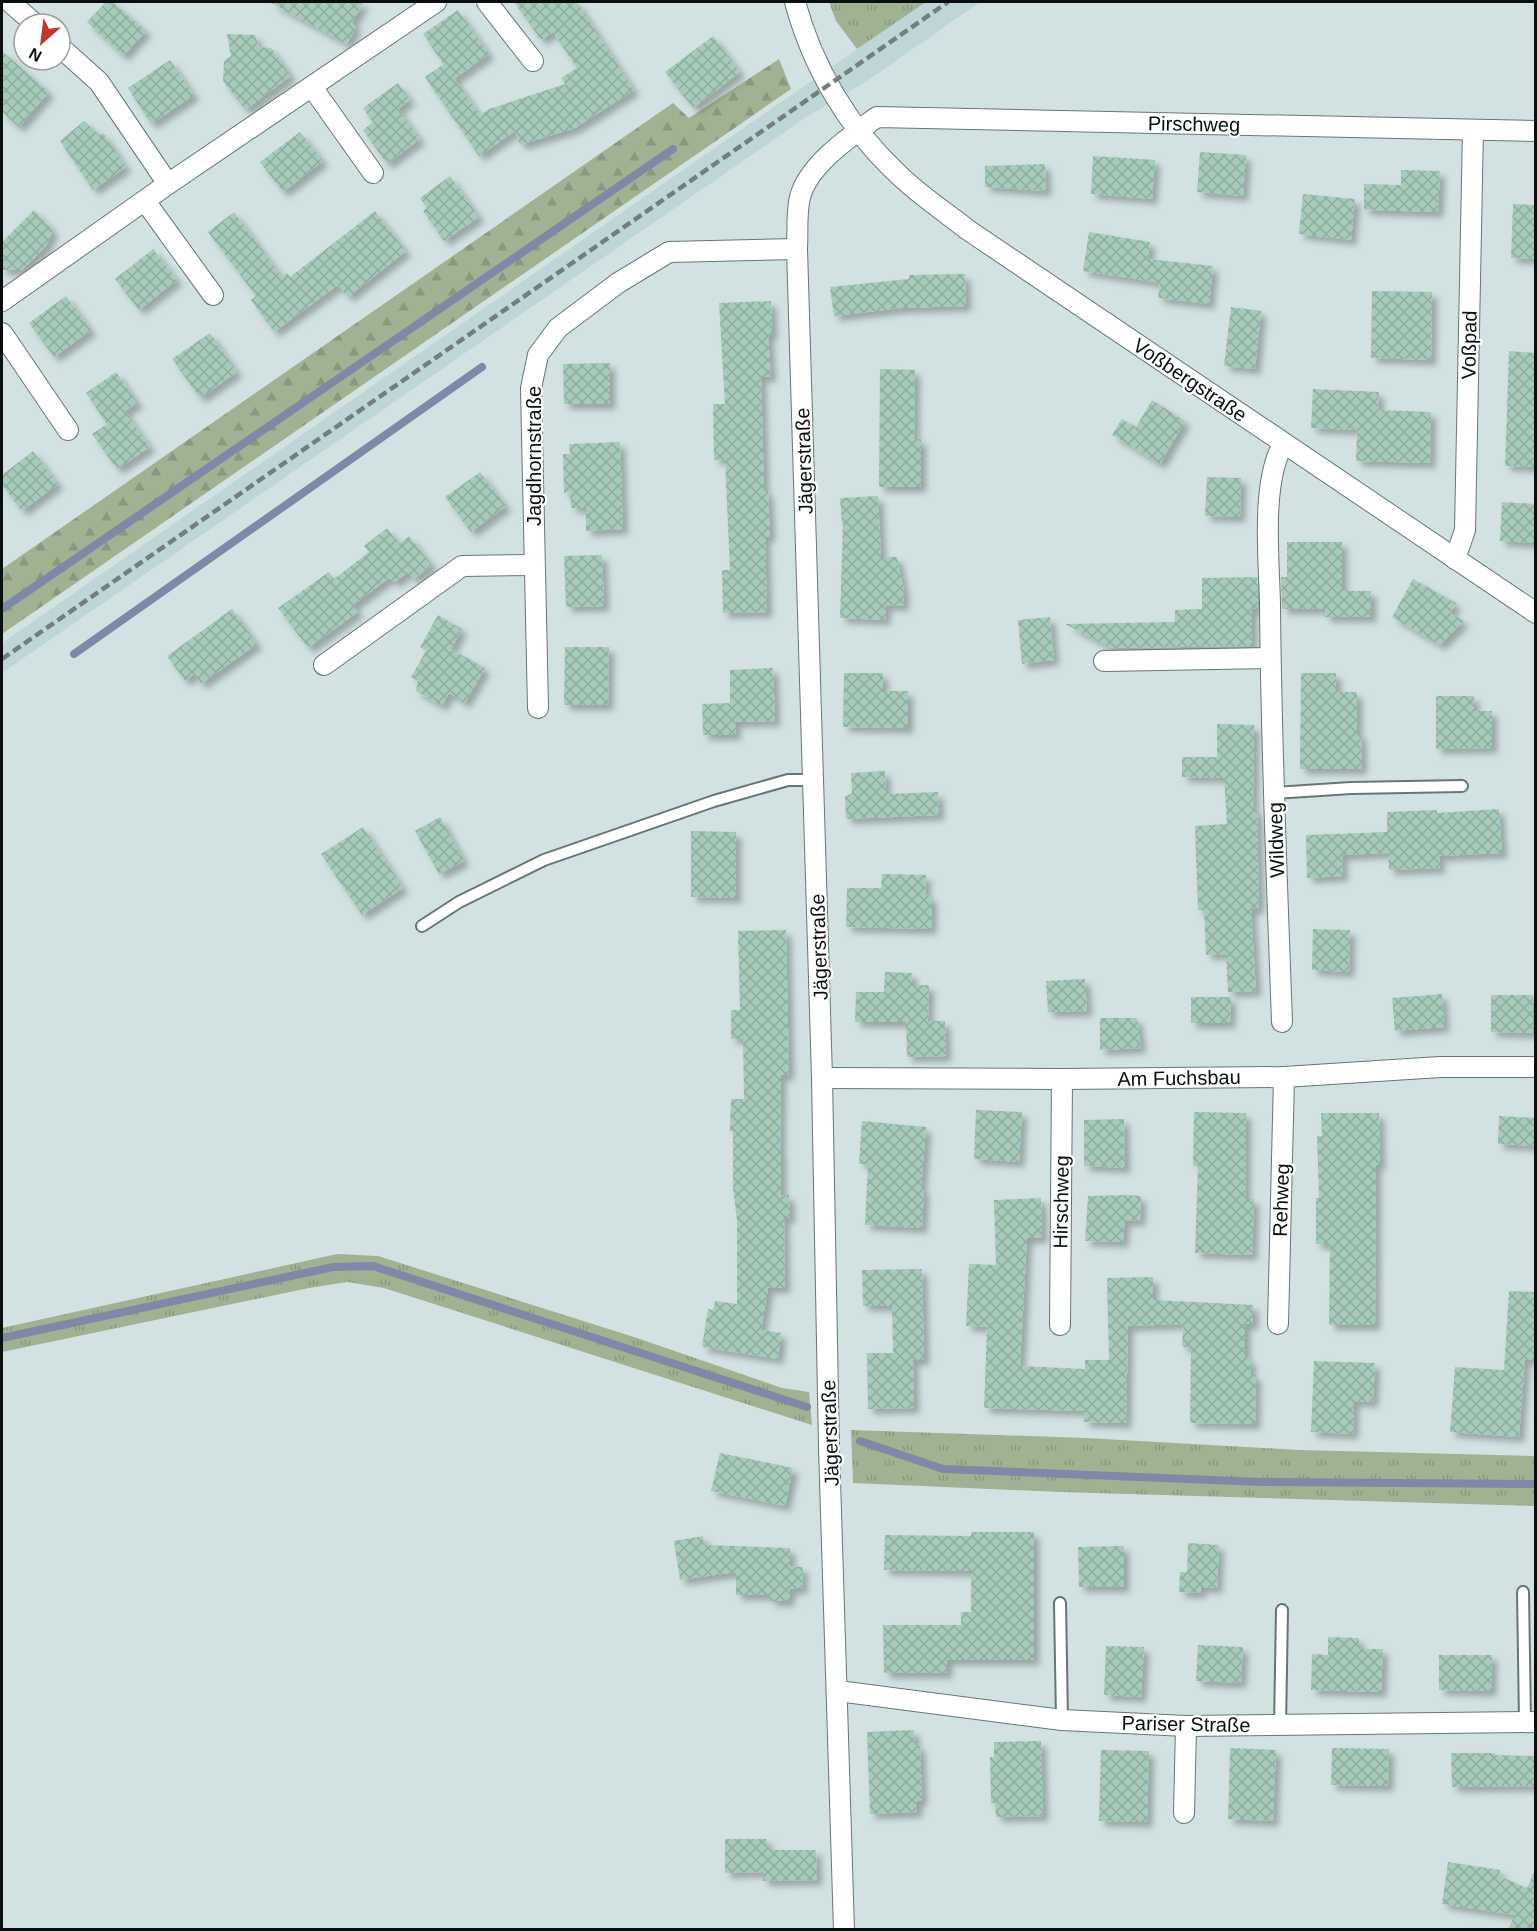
<svg xmlns="http://www.w3.org/2000/svg" width="1537" height="1931" viewBox="0 0 1537 1931" font-family="Helvetica,sans-serif">
  <defs>
    <pattern id="grass-tufts" width="24" height="20" patternUnits="userSpaceOnUse" patternTransform="scale(1.5)"><rect width="24" height="20" fill="#a1b293"/><path d="M3 7l-1-3M5 7V3M7 7l1-3M15 17l-1-3M17 17v-4M19 17l1-3" fill="none" stroke="#89987e"/></pattern>
    <pattern id="forest-firs" width="22" height="20" patternUnits="userSpaceOnUse" patternTransform="scale(1.5)"><rect width="22" height="20" fill="#a1b293"/><path d="M5 1l3.5 6h-7zM16 11l3.5 6h-7z" fill="#89987e"/></pattern>
    <pattern id="building-cross-hatch" width="8" height="8" patternUnits="userSpaceOnUse" patternTransform="scale(1.5)"><rect width="8" height="8" fill="#a6cbba"/><path d="M0 0l8 8M0 8l8-8" fill="none" stroke="#8ead9f"/></pattern>
    <filter id="shadow"><feDropShadow dx="5.5" dy="5.5" stdDeviation="3" flood-color="#0004"/></filter>
  </defs>
  <rect width="100%" height="100%" fill="#d2e2e2"/>
  <!-- built -->
  <polygon fill="#bed6d7" points="925,2 980,2 867,81 808,116 2,673 2,643"/>
  <!-- grass -->
  <g fill="url(#grass-tufts)">
    <polygon points="829,2 926,2 857,49 836,21"/>
    <polygon points="337,1254 378,1256 634,1337 782,1388 809,1392 812,1425 384,1288 347,1282 309,1288 2,1352 2,1328"/>
    <polygon points="851,1430 1087,1438 1299,1450 1535,1456 1535,1506 1060,1492 853,1483"/>
  </g>
  <!-- forest -->
  <polygon fill="url(#forest-firs)" points="779,59 791,89 2,634 2,569 673,103 689,118"/>
  <g fill="none" stroke-linecap="round" stroke-linejoin="round">
    <!-- stream -->
    <g stroke="#7d89a7" stroke-width="8">
      <polyline points="2,609 673,149"/>
      <polyline points="74,654 482,367"/>
      <polyline points="2,1338 333,1267 373,1266 807,1407"/>
      <polyline points="860,1441 943,1469 1261,1482 1536,1484"/>
    </g>
  </g>
  <!-- building -->
  <g fill="url(#building-cross-hatch)" filter="url(#shadow)">
    <polygon points="106,2 113,2 146,31 123,56 87,22"/>
    <polygon points="269,2 364,2 352,23 356,27 347,44"/>
    <polygon points="514,2 577,2 634,90 575,128 520,145 515,131 479,156 425,77 444,64 480,115 489,109 565,84 561,78 577,68 553,32 541,40"/>
    <polygon points="458,10 489,54 454,79 423,34"/>
    <polygon points="227,34 255,35 259,47 271,48 291,76 245,110 223,81 224,61 231,56"/>
    <polygon points="713,36 740,72 693,108 665,72"/>
    <polygon points="2,51 49,92 19,127 2,112"/>
    <polygon points="170,60 194,95 151,124 128,88"/>
    <polygon points="398,83 410,100 398,109 420,139 387,164 363,130 373,122 363,108"/>
    <polygon points="84,121 99,135 103,133 126,167 93,190 60,141"/>
    <polygon points="300,132 323,161 283,192 260,162"/>
    <polygon points="1200,152 1246,155 1243,196 1197,192"/>
    <polygon points="1093,156 1155,160 1152,199 1091,194"/>
    <polygon points="1045,164 1046,191 985,187 985,166"/>
    <polygon points="1401,170 1440,171 1438,212 1364,210 1364,184 1401,185"/>
    <polygon points="450,176 479,217 444,241 423,211 427,208 420,198"/>
    <polygon points="1303,194 1355,199 1351,240 1299,234"/>
    <polygon points="1513,204 1536,205 1536,259 1511,258"/>
    <polygon points="34,210 53,230 46,246 22,270 2,270 2,242"/>
    <polygon points="375,211 406,251 348,297 338,285 274,332 251,300 256,296 208,232 234,212 282,277 287,273 290,277"/>
    <polygon points="1089,232 1150,242 1148,259 1213,266 1209,304 1158,298 1160,283 1083,271"/>
    <polygon points="153,249 177,280 139,310 115,279"/>
    <polygon points="965,274 966,306 901,308 834,316 830,287 909,279 909,275"/>
    <polygon points="1372,291 1432,292 1431,360 1371,358"/>
    <polygon points="66,296 91,330 54,357 29,323"/>
    <polygon points="771,301 772,335 768,335 771,377 761,377 764,491 768,491 770,537 765,537 767,612 723,613 722,570 730,570 725,459 714,460 713,404 725,404 719,303"/>
    <polygon points="1231,307 1261,311 1255,369 1224,366"/>
    <polygon points="210,333 237,372 200,398 172,359"/>
    <polygon points="1509,351 1536,353 1536,467 1505,466"/>
    <polygon points="610,363 610,404 564,404 563,364"/>
    <polygon points="880,369 915,370 914,439 921,439 921,487 879,487"/>
    <polygon points="116,372 138,403 125,411 150,447 117,469 92,434 107,424 86,393"/>
    <polygon points="1313,389 1379,392 1378,410 1431,412 1430,463 1356,461 1357,430 1311,428"/>
    <polygon points="1152,400 1185,421 1160,464 1112,435 1122,419 1136,427"/>
    <polygon points="620,442 623,529 586,531 586,508 571,508 570,492 564,493 563,454 570,454 569,444"/>
    <polygon points="33,451 58,484 22,511 2,485 2,475"/>
    <polygon points="480,472 506,506 471,532 445,497"/>
    <polygon points="1207,477 1241,478 1240,517 1205,516"/>
    <polygon points="878,496 881,557 897,557 904,592 903,606 886,605 885,620 840,618 843,523 842,524 840,498"/>
    <polygon points="1502,502 1536,504 1536,543 1500,541"/>
    <polygon points="387,528 399,544 409,536 432,565 414,579 408,572 395,582 389,578 353,605 358,612 308,648 278,608 329,572 334,579 369,552 364,546"/>
    <polygon points="1287,542 1342,542 1342,591 1371,591 1371,617 1325,617 1325,609 1282,609 1281,577 1287,577"/>
    <polygon points="602,555 604,606 566,607 564,556"/>
    <polygon points="1257,577 1258,609 1252,609 1252,646 1111,648 1065,624 1175,622 1175,610 1202,609 1202,578"/>
    <polygon points="1413,579 1456,603 1450,613 1464,621 1440,645 1392,617"/>
    <polygon points="232,609 257,644 201,684 194,674 185,681 167,656"/>
    <polygon points="438,615 462,629 451,649 485,668 465,703 449,693 442,706 416,691 418,681 411,677 426,651 420,647"/>
    <polygon points="1050,617 1054,660 1022,664 1018,620"/>
    <polygon points="565,647 609,647 608,705 564,705"/>
    <polygon points="773,668 775,721 735,722 736,735 703,735 702,704 730,703 730,670"/>
    <polygon points="844,673 883,673 883,691 908,691 908,728 843,727"/>
    <polygon points="1301,673 1336,673 1336,692 1357,692 1357,734 1361,734 1362,769 1300,769"/>
    <polygon points="1436,696 1474,696 1474,711 1492,711 1492,748 1436,749"/>
    <polygon points="1217,724 1254,725 1253,810 1257,810 1259,909 1251,909 1256,991 1228,992 1226,954 1206,955 1204,910 1198,910 1195,826 1227,824 1224,778 1182,777 1182,757 1217,757"/>
    <polygon points="885,771 886,794 938,792 939,815 846,819 845,797 852,793 851,773"/>
    <polygon points="1499,809 1502,853 1439,856 1440,868 1389,870 1388,853 1342,855 1343,876 1307,878 1306,835 1387,832 1387,812 1437,810 1437,813"/>
    <polygon points="440,817 464,861 439,874 415,831"/>
    <polygon points="363,827 403,888 362,915 321,854"/>
    <polygon points="691,831 736,832 736,898 691,897"/>
    <polygon points="882,874 926,875 925,894 932,898 931,929 846,927 847,888 881,888"/>
    <polygon points="1313,929 1350,930 1349,972 1312,970"/>
    <polygon points="786,930 789,1075 781,1075 780,1152 781,1152 781,1195 789,1195 790,1218 784,1218 785,1288 768,1288 761,1330 781,1333 778,1359 702,1347 708,1309 713,1310 715,1301 737,1304 737,1220 733,1188 733,1131 730,1131 731,1099 744,1099 743,1039 731,1039 731,1010 740,1010 738,931"/>
    <polygon points="885,972 912,973 912,985 929,985 928,1021 945,1021 946,1056 907,1057 906,1022 855,1022 856,992 884,992"/>
    <polygon points="1085,979 1087,1011 1048,1012 1046,981"/>
    <polygon points="1442,994 1444,1027 1395,1031 1392,998"/>
    <polygon points="1491,995 1533,995 1533,1033 1491,1032"/>
    <polygon points="1191,997 1231,997 1230,1023 1191,1023"/>
    <polygon points="1100,1018 1137,1018 1141,1048 1100,1050"/>
    <polygon points="976,1110 1022,1112 1019,1162 974,1159"/>
    <polygon points="1194,1112 1246,1113 1245,1199 1254,1199 1252,1255 1195,1253 1198,1166 1193,1166"/>
    <polygon points="1321,1113 1379,1113 1380,1165 1376,1165 1375,1325 1329,1325 1330,1244 1316,1244 1316,1198 1319,1198 1317,1136 1322,1136"/>
    <polygon points="1499,1116 1536,1118 1536,1146 1498,1144"/>
    <polygon points="1124,1119 1125,1168 1084,1166 1084,1120"/>
    <polygon points="862,1121 926,1127 921,1189 924,1189 922,1228 865,1225 868,1164 859,1164"/>
    <polygon points="1129,1195 1141,1196 1140,1221 1125,1220 1123,1242 1085,1241 1088,1196"/>
    <polygon points="1041,1198 1042,1238 1027,1238 1020,1366 1085,1369 1085,1360 1109,1360 1107,1278 1153,1277 1153,1300 1253,1305 1253,1324 1245,1324 1245,1358 1251,1359 1250,1375 1256,1375 1255,1424 1190,1423 1191,1348 1182,1347 1183,1324 1128,1326 1126,1423 1084,1422 1084,1411 984,1408 987,1327 966,1326 969,1264 996,1265 994,1200"/>
    <polygon points="922,1269 924,1360 913,1360 914,1408 868,1409 867,1353 893,1353 892,1306 863,1306 862,1270"/>
    <polygon points="1509,1291 1536,1292 1536,1360 1525,1359 1519,1437 1450,1432 1455,1367 1504,1370"/>
    <polygon points="1314,1361 1375,1363 1373,1402 1354,1401 1353,1434 1311,1432"/>
    <polygon points="720,1453 793,1468 785,1506 711,1491"/>
    <polygon points="971,1532 1034,1532 1034,1660 947,1660 947,1673 884,1673 883,1625 961,1625 961,1612 971,1612 971,1571 884,1570 885,1535 971,1536"/>
    <polygon points="703,1536 704,1545 790,1548 790,1566 803,1567 802,1589 790,1589 789,1601 770,1601 770,1595 736,1595 736,1572 680,1580 674,1541"/>
    <polygon points="1188,1543 1219,1545 1217,1588 1201,1587 1201,1593 1179,1592 1180,1572 1187,1572"/>
    <polygon points="1124,1546 1124,1587 1079,1587 1078,1547"/>
    <polygon points="1328,1637 1359,1638 1359,1649 1383,1649 1381,1692 1311,1690 1312,1654 1328,1655"/>
    <polygon points="1198,1645 1243,1647 1241,1683 1196,1681"/>
    <polygon points="1106,1646 1144,1647 1141,1697 1104,1695"/>
    <polygon points="1439,1655 1492,1655 1491,1691 1439,1690"/>
    <polygon points="914,1730 915,1745 920,1746 922,1800 917,1801 917,1812 870,1814 867,1732"/>
    <polygon points="1041,1741 1043,1816 996,1817 995,1803 991,1803 990,1757 994,1757 994,1742"/>
    <polygon points="1230,1748 1276,1750 1273,1821 1228,1819"/>
    <polygon points="1332,1748 1389,1749 1388,1786 1331,1785"/>
    <polygon points="1101,1750 1149,1751 1147,1822 1099,1821"/>
    <polygon points="1451,1753 1495,1753 1495,1755 1536,1756 1536,1786 1452,1787"/>
    <polygon points="725,1839 767,1839 767,1850 816,1850 817,1880 763,1881 763,1872 725,1873"/>
    <polygon points="1448,1862 1500,1870 1499,1876 1527,1888 1536,1868 1536,1929 1508,1929 1515,1915 1442,1904"/>
  </g>
  <g fill="none" stroke-linecap="round" stroke-linejoin="round">
    <defs>
      <g id="service">
        <polyline points="1274,793 1351,788 1462,786"/>
        <polyline points="422,926 459,902 544,860 714,801 788,780 814,780"/>
        <polyline points="1523,1592 1525,1722"/>
        <polyline points="1060,1603 1062,1720"/>
        <polyline points="1280,1726 1282,1610"/>
      </g>
      <g id="minor">
        <polyline points="10,2 35,24"/>
        <polyline points="487,2 533,61"/>
        <path d="M795,2C813,68 849,129 900,176C921,196 945,212 968,230L1536,613"/>
        <polyline points="60,47 99,82 168,184"/>
        <polyline points="312,87 373,173"/>
        <polyline points="145,201 213,295"/>
        <polyline points="2,301 168,184 436,2"/>
        <polyline points="2,333 68,430"/>
        <polyline points="1455,559 1465,530 1473,130"/>
        <polyline points="1104,661 1270,658"/>
        <polyline points="324,665 462,566 534,565"/>
        <polyline points="538,708 531,388 538,355 558,328 618,283 669,252 797,249"/>
        <path d="M1282,1022C1277,883 1271,744 1270,604C1269,558 1261,483 1283,444"/>
        <polyline points="822,1078 1062,1079 1284,1077 1440,1067 1536,1067"/>
        <polyline points="1278,1324 1284,1077"/>
        <polyline points="1060,1325 1062,1079"/>
        <polyline points="838,1691 1062,1720 1186,1726 1536,1722"/>
        <polyline points="1184,1813 1186,1726"/>
        <path d="M844,1930L829,1448L822,1078L797,249C798,233 796,213 800,197C809,164 851,136 877,117L1536,131"/>
      </g>
    </defs>
    <!-- service casing -->
    <use href="#service" stroke="#687576" stroke-width="14"/>
    <!-- minor casing -->
    <use href="#minor" stroke="#687576" stroke-width="22"/>
    <!-- service -->
    <use href="#service" stroke="#fff" stroke-width="10"/>
    <!-- minor -->
    <use href="#minor" stroke="#fff" stroke-width="20"/>
    <!-- rail -->
    <polyline stroke="#737e7e" stroke-width="4.5" stroke-dasharray="9 4.5" stroke-linecap="butt" points="2,659 948,2"/>
  </g>
  <g text-anchor="middle" stroke-width="4.5" stroke-linejoin="round" paint-order="stroke">
    <!-- street labels -->
    <g font-size="20" fill="#090f0f" stroke="#fff">
      <text transform="translate(1194 124) rotate(1)" y="7">Pirschweg</text>
      <text transform="translate(1469 345) rotate(-89)" y="7">Voßpad</text>
      <text transform="translate(1190 380) rotate(34)" y="7">Voßbergstraße</text>
      <text transform="translate(534 456) rotate(-90)" y="7">Jagdhornstraße</text>
      <text transform="translate(804 461) rotate(-92)" y="7">Jägerstraße</text>
      <text transform="translate(1276 840) rotate(-92)" y="7">Wildweg</text>
      <text transform="translate(819 947) rotate(-92)" y="7">Jägerstraße</text>
      <text transform="translate(1179 1078) rotate(-1)" y="7">Am Fuchsbau</text>
      <text transform="translate(1281 1200) rotate(-88)" y="7">Rehweg</text>
      <text transform="translate(1061 1202) rotate(-89)" y="7">Hirschweg</text>
      <text transform="translate(830 1433) rotate(-92)" y="7">Jägerstraße</text>
      <text transform="translate(1186 1724) rotate(1)" y="7">Pariser Straße</text>
    </g>
  </g>
  <!-- border -->
  <rect width="1537" height="1931" fill="none" stroke="#090f0f" stroke-width="6"/>
  <!-- north arrow -->
  <g transform="translate(42 42) rotate(208)"><circle r="28" fill="#ffffff" stroke="#9d9f9f" stroke-width="1.5"/>
  <path d="M0-4.5L10 22L0 15L-10 22Z" fill="#c23430"/>
  <text y="-9" font-size="16" font-weight="bold" text-anchor="middle" fill="#090f0f">N</text>
  </g>
</svg>
